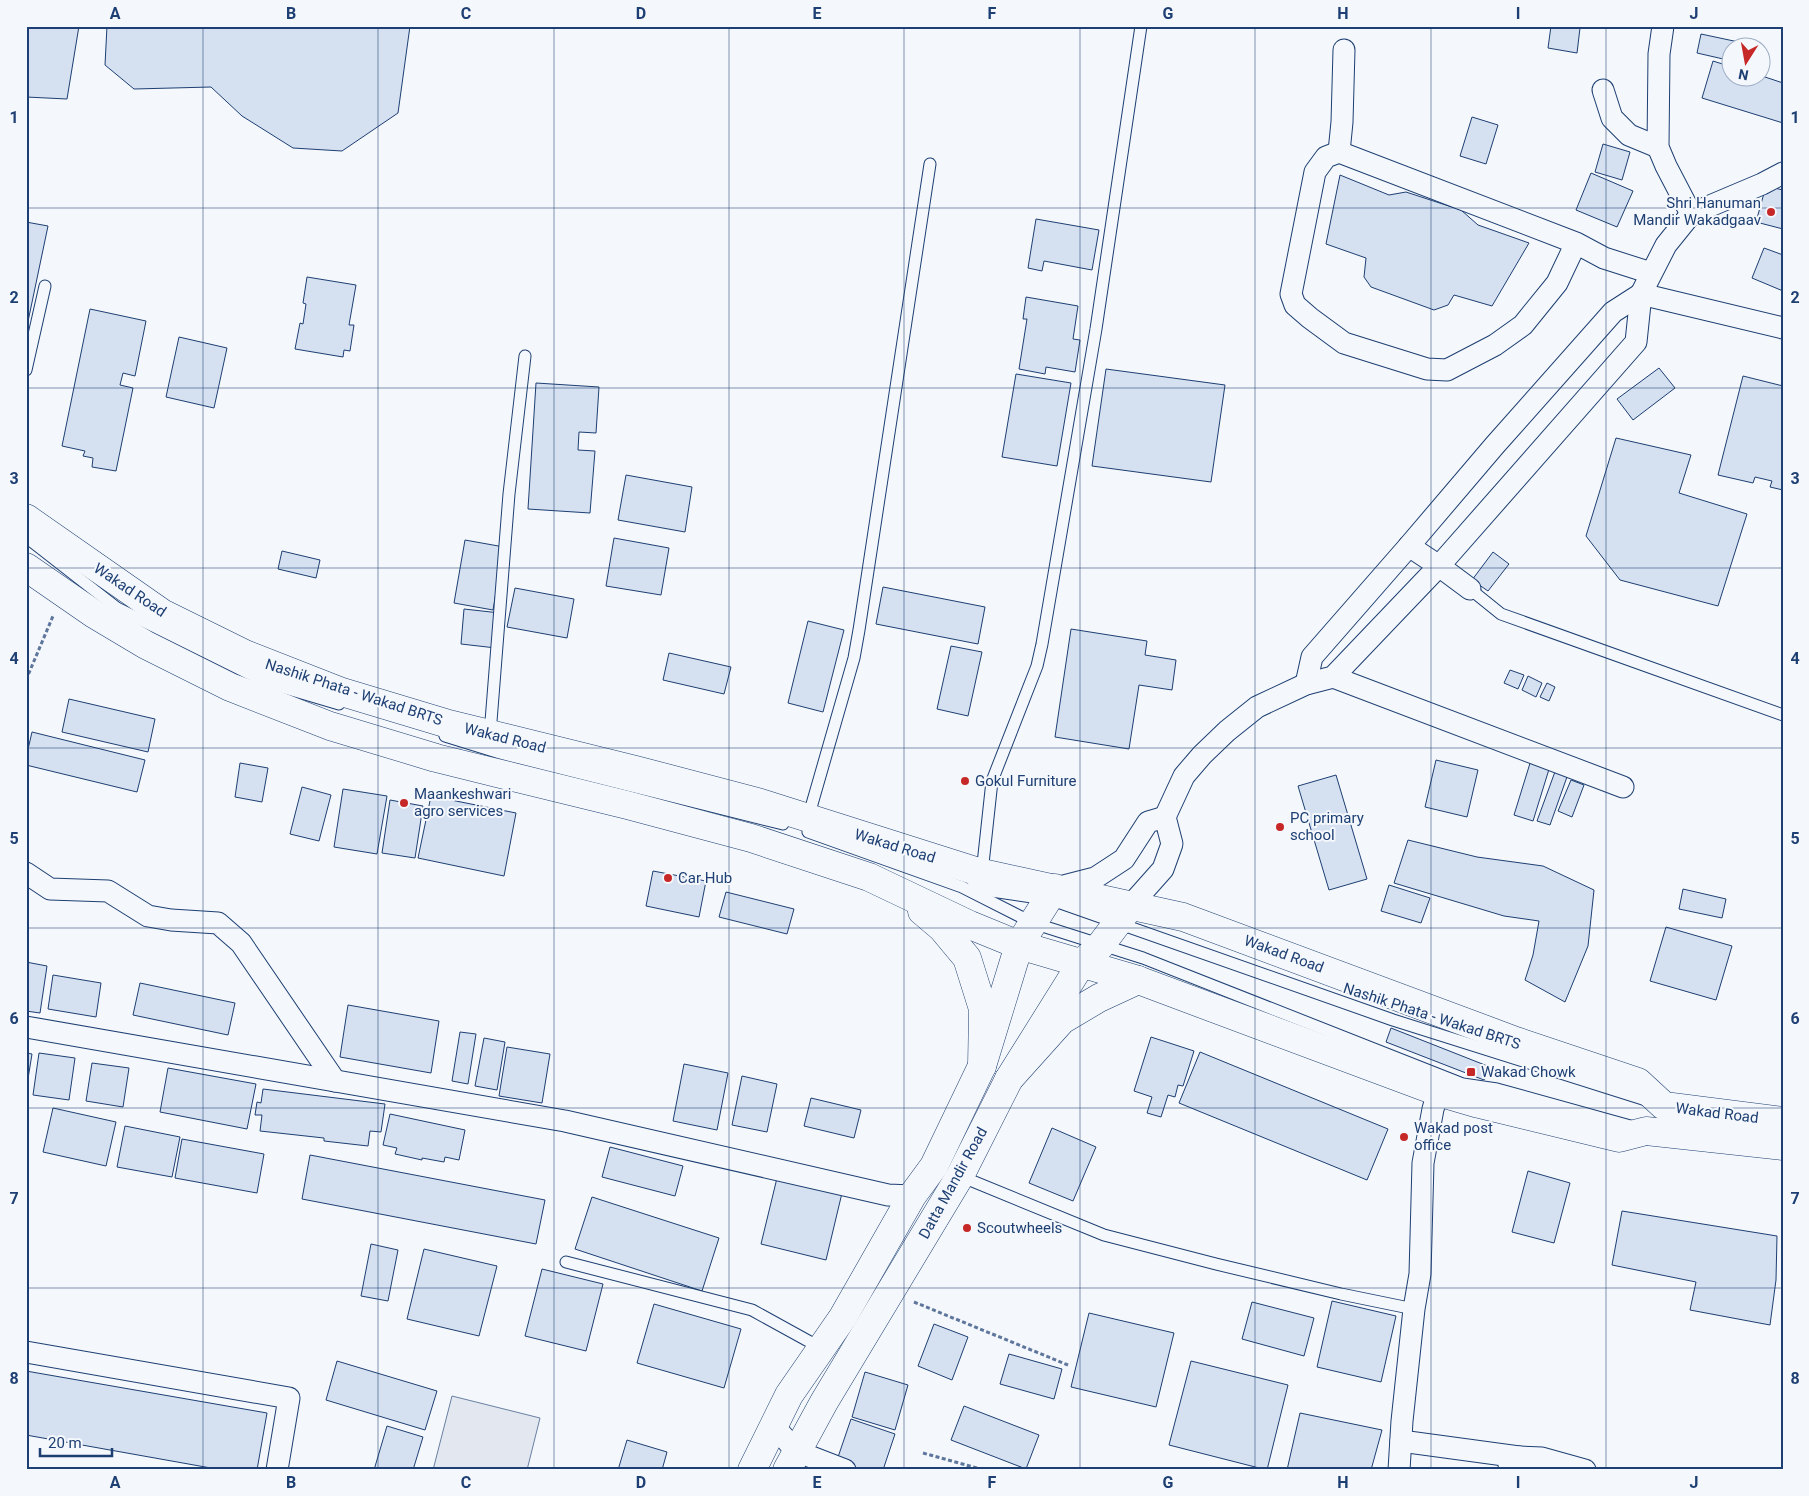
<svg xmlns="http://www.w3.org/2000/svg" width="1809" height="1496" viewBox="0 0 1809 1496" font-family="Roboto,sans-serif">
  <rect width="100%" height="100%" fill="#f4f7fb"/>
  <!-- parking -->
  <polygon fill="#e3e8f0" stroke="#687fa3" points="452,1396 540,1418 527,1470 433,1470"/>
  <!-- building -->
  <g fill="#d5e0f0" stroke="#1d3f73">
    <polygon points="26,26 79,26 67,99 26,97"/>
    <polygon points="107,26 410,26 398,113 342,151 293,148 242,116 211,87 134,89 105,65"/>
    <polygon points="1551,26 1580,28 1577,53 1548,48"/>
    <polygon points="1701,34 1748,44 1748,48 1732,48 1732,61 1697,53"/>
    <polygon points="1713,61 1732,67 1732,78 1762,78 1762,76 1783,83 1783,123 1702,98"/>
    <polygon points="1472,117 1498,125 1486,164 1460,156"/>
    <polygon points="1603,144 1630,152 1622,180 1595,172"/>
    <polygon points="1591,173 1633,191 1617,227 1576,210"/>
    <polygon points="1340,175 1389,195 1406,192 1461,210 1478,225 1529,243 1492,306 1454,295 1448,305 1434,310 1371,287 1364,277 1366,258 1326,244"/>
    <polygon points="1766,186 1783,190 1783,229 1756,222"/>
    <polygon points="1036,219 1099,230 1092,270 1044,261 1042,271 1028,268"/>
    <polygon points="26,222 48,226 26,331"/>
    <polygon points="1764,248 1783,255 1783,291 1752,278"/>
    <polygon points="307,277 356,285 349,325 354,325 350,351 344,350 343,357 295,349 300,323 303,324 306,304 303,303"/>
    <polygon points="1026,297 1078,306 1073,339 1080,340 1075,372 1046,367 1045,374 1019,369 1027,319 1023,319"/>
    <polygon points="90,309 146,321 135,376 123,373 120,385 133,388 116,471 92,467 93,458 83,456 85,451 62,446"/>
    <polygon points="179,337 227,348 214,408 166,397"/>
    <polygon points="1659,368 1675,388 1633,420 1617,399"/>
    <polygon points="1106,369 1225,385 1211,482 1092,466"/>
    <polygon points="1016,374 1071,383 1057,466 1002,457"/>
    <polygon points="1743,376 1783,386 1783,490 1770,487 1772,481 1755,477 1753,483 1718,475"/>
    <polygon points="536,383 599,387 596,433 579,432 578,450 595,451 590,513 528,509"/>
    <polygon points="1616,438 1691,455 1679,493 1747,514 1718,606 1620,580 1586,536"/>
    <polygon points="626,475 692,487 685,532 618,520"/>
    <polygon points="614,538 669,548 661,595 606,586"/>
    <polygon points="465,540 504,547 493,610 454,603"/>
    <polygon points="282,551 320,560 316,578 278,569"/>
    <polygon points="1493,552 1509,564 1488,591 1472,580"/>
    <polygon points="883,587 985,607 978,644 876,624"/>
    <polygon points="515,588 574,599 567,638 507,627"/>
    <polygon points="464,609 500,613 496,648 461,644"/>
    <polygon points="808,621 844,630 823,712 788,703"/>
    <polygon points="1071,629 1147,641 1145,655 1176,660 1172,690 1139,685 1129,749 1055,737"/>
    <polygon points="951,646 982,652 968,716 937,709"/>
    <polygon points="669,653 731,667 724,694 663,680"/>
    <polygon points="1510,670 1524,675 1518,689 1504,683"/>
    <polygon points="1528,676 1542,683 1536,697 1522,690"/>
    <polygon points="1547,683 1555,687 1549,701 1540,697"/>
    <polygon points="69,699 155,719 148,752 62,732"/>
    <polygon points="32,732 145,760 137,792 26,765 26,758"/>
    <polygon points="1436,760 1478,770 1467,817 1425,807"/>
    <polygon points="1531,760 1550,766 1533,821 1514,815"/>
    <polygon points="240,763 268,768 262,802 235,797"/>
    <polygon points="1556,769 1568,774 1550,825 1537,821"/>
    <polygon points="1336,775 1367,879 1329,890 1298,786"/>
    <polygon points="1571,780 1584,785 1572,817 1558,811"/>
    <polygon points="302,787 331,795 319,841 290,834"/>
    <polygon points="343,789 387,796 377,854 334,847"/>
    <polygon points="431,796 516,813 504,876 418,858"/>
    <polygon points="390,800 423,806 415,858 382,853"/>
    <polygon points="1408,840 1477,857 1543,866 1594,890 1588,946 1565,1002 1525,980 1533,955 1539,921 1504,916 1394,883"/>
    <polygon points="653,871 706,881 699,917 646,906"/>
    <polygon points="1389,885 1430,898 1421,923 1381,911"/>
    <polygon points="1683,889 1726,899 1722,918 1679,909"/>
    <polygon points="726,892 794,909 787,934 719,917"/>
    <polygon points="1666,927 1732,946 1716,1000 1650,981"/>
    <polygon points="26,962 47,966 40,1013 26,1011"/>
    <polygon points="53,975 101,983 96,1017 48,1009"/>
    <polygon points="140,983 235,1003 228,1035 133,1015"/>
    <polygon points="348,1005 439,1021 431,1073 340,1057"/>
    <polygon points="1391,1028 1490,1067 1484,1080 1386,1042"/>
    <polygon points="460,1032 476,1034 468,1084 452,1081"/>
    <polygon points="1151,1037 1194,1051 1183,1086 1178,1085 1175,1097 1168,1095 1161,1117 1147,1113 1152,1097 1134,1091"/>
    <polygon points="484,1038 505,1042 497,1090 475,1086"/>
    <polygon points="507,1047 550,1054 542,1103 499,1096"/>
    <polygon points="1200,1052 1388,1129 1367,1180 1179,1103"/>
    <polygon points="26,1053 32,1054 26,1091"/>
    <polygon points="39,1053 75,1058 69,1100 33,1095"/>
    <polygon points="92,1063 129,1068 123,1107 86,1101"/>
    <polygon points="684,1064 728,1073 717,1130 673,1121"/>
    <polygon points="168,1068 256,1084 247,1129 160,1112"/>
    <polygon points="742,1076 777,1084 767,1132 732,1125"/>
    <polygon points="263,1089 385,1104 381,1132 370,1131 368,1146 324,1141 324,1138 260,1131 262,1115 255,1115 257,1102 261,1103"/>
    <polygon points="811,1098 861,1110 854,1138 804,1126"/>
    <polygon points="53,1108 116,1122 106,1166 43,1152"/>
    <polygon points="390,1114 465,1130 459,1160 445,1157 444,1162 422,1158 422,1160 395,1154 397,1148 383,1145"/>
    <polygon points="125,1126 180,1137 172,1177 117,1167"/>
    <polygon points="1052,1128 1096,1147 1073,1201 1029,1183"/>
    <polygon points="182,1139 264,1154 257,1193 175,1178"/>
    <polygon points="610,1147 683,1166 675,1196 602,1177"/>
    <polygon points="310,1155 545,1200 536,1244 302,1199"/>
    <polygon points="1528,1171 1570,1183 1554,1243 1512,1232"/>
    <polygon points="777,1178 842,1193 826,1260 761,1244"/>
    <polygon points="592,1197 719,1238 702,1291 575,1249"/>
    <polygon points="1622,1211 1777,1236 1776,1280 1770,1325 1690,1310 1696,1282 1612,1265"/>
    <polygon points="371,1244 398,1250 388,1301 361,1296"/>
    <polygon points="424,1249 497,1266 479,1336 407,1319"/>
    <polygon points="542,1269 603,1284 586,1351 525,1336"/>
    <polygon points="1332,1301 1396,1316 1381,1382 1317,1367"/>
    <polygon points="1252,1302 1314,1318 1304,1356 1242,1339"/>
    <polygon points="654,1304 741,1329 724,1388 637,1363"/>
    <polygon points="1089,1313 1174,1333 1156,1407 1071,1387"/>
    <polygon points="934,1324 968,1337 952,1380 918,1366"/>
    <polygon points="1009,1354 1062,1369 1054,1399 1000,1384"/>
    <polygon points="337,1361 437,1391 425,1430 326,1400"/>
    <polygon points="1191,1361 1288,1385 1267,1470 1169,1445"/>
    <polygon points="26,1371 267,1413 257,1470 222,1470 26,1435"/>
    <polygon points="865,1372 908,1385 895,1430 852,1417"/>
    <polygon points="964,1406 1039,1435 1026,1469 951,1440"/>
    <polygon points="1300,1413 1382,1430 1371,1470 1287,1470"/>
    <polygon points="851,1419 895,1434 883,1470 857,1470 836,1463"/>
    <polygon points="387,1426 423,1437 413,1470 374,1470"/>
    <polygon points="627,1440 667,1452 662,1470 618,1470"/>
  </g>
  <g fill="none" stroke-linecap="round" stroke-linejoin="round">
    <defs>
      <g id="service">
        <polyline points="26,370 45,286"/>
        <polyline points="26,537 117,608 268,683 339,704"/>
        <polyline points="1470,589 1501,614 1783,715"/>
        <polyline points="490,734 509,494 525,356"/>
        <polyline points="445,736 500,753 783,824"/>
        <polyline points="808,818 854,658 859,630 930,164"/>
        <polyline points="808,832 962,887 1033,923 1143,958 1463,1084 1497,1089 1634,1127"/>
        <polyline points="982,873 992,781 1037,666 1042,644 1096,329 1141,26"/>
        <polyline points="971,888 1032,897"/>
        <polyline points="1055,901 1393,1020 1646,1100"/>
        <polyline points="960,1176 1104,1235 1216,1264 1341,1294 1414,1309"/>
        <polyline points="566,1262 752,1310 821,1348"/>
      </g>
      <g id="minor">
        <polyline points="1663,26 1659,54 1658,147 1666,166 1691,214"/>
        <polyline points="1603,90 1612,118 1629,135 1658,147"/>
        <polyline points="1339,152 1342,122 1344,50"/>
        <polyline points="1576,243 1557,283 1523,325 1495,345 1447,370 1427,369 1344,343 1310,318 1295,305 1291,294 1315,172 1326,157 1339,152 1576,243 1604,258 1651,273"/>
        <polyline points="1409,546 1439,566 1470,589"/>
        <polyline points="1333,677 1623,787"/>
        <polyline points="1306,684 1312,657 1409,546 1495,445 1613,312 1641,294 1783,328"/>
        <polyline points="1165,817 1184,776 1202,755 1227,731 1257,707 1306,684 1333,677 1439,566 1636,342 1641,294 1666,245 1691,214 1762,184 1783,173"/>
        <polyline points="26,873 50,889 108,891 148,916 171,920 218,923 241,943 335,1081"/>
        <polyline points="1056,888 1095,878 1124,859 1148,822 1165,817"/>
        <polyline points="1131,905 1163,869 1172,844 1165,817"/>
        <polyline points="26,1027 565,1121 888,1195 912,1196"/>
        <polyline points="26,1352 289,1398 277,1470"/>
        <polyline points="773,1425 796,1451 845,1470"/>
        <polyline points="1401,1441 1519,1457"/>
        <polyline points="1509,1465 1519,1457 1542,1458 1585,1470"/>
        <polyline points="1399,1470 1402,1421 1414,1309 1420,1274 1423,1163 1433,1109 1438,1092"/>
      </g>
      <g id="secondary">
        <polyline points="752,1470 789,1395 843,1317 912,1196 934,1166 982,1066 1019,945 1055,888"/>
        <polyline points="787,1470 824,1402 960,1176 1009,1079 1081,964 1100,946 1131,905"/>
      </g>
      <g id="primary">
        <polyline points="26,518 162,613 245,654 342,692 445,723 636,770 761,803 982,873 1183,917 1516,1041 1638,1082 1664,1106 1783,1121"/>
        <polyline points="26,567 94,614 146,645 230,687 330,726 436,758 627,805 751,838 869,877 970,925 1019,945 1138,980 1438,1092 1479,1104 1619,1138 1646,1131 1783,1146"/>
        <polyline points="922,911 942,928 967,958 983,1009 982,1066"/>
        <polyline points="1009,1079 1062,1020 1099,998 1138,980"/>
      </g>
    </defs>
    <!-- service casing -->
    <use href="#service" stroke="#1d3f73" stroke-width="13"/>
    <!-- minor casing -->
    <use href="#minor" stroke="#1d3f73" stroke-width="23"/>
    <!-- secondary casing -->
    <use href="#secondary" stroke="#1d3f73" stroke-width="29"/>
    <!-- primary casing -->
    <use href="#primary" stroke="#1d3f73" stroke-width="29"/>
    <!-- path -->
    <g stroke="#5e769c" stroke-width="3" stroke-dasharray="4 2.5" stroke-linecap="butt">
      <polyline points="26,680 53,616"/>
      <polyline points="914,1302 1068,1365"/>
      <polyline points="923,1453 984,1470"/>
    </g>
    <!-- service -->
    <use href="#service" stroke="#f4f7fb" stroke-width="11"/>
    <!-- minor -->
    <use href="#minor" stroke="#f4f7fb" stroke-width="21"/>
    <!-- secondary -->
    <use href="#secondary" stroke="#f4f7fb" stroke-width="28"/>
    <!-- primary -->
    <use href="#primary" stroke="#f4f7fb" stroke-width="28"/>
  </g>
  <!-- grid -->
  <path fill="none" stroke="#1d3f73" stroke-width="1" stroke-opacity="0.55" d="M203,26V1470M378,26V1470M554,26V1470M729,26V1470M904,26V1470M1080,26V1470M1255,26V1470M1431,26V1470M1606,26V1470M26,208H1783M26,388H1783M26,568H1783M26,748H1783M26,928H1783M26,1108H1783M26,1288H1783"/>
  <!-- markers -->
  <g fill="#c62828" stroke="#f4f7fb" stroke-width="2">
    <circle cx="1771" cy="212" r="5"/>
    <circle cx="965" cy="781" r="5"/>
    <circle cx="404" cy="803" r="5"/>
    <circle cx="1280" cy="827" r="5"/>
    <circle cx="668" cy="878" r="5"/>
    <rect x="1466" y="1067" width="10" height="10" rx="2.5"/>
    <circle cx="1404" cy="1137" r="5"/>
    <circle cx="967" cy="1228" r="5"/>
  </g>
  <g text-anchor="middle" stroke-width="4" stroke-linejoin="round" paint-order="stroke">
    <!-- poi labels -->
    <g font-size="15" fill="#1d3f73" stroke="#f4f7fb" text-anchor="start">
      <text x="1761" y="208" text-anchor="end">Shri Hanuman<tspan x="1761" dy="17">Mandir Wakadgaav</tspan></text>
      <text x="975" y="786">Gokul Furniture</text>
      <text x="414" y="799">Maankeshwari<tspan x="414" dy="17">agro services</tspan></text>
      <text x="1290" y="823">PC primary<tspan x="1290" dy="17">school</tspan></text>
      <text x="678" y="883">Car Hub</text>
      <text x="1481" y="1077">Wakad Chowk</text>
      <text x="1414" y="1133">Wakad post<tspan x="1414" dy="17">office</tspan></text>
      <text x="977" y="1233">Scoutwheels</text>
    </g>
    <!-- street labels -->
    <g font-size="15" fill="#1d3f73" stroke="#f4f7fb">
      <text transform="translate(130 590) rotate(34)" y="5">Wakad Road</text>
      <text transform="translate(354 692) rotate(18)" y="5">Nashik Phata - Wakad BRTS</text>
      <text transform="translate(505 738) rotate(14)" y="5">Wakad Road</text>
      <text transform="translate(895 846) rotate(17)" y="5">Wakad Road</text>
      <text transform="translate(1284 954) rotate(20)" y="5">Wakad Road</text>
      <text transform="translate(1432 1016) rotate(18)" y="5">Nashik Phata - Wakad BRTS</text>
      <text transform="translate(1717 1113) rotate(7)" y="5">Wakad Road</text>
      <text transform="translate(953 1183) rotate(-61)" y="5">Datta Mandir Road</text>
    </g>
  </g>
  <!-- border -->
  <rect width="1809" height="1496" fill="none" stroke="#f4f7fb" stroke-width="55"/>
  <!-- north arrow -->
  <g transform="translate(1746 62) rotate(191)"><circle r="24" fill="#f4f7fb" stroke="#9eadc5"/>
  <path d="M0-4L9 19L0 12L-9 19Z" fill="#c62828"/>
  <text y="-8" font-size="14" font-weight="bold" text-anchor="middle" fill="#1d3f73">N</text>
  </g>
  <!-- scale -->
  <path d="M40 1448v8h72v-8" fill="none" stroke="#1d3f73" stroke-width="2.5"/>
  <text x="48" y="1448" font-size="15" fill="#1d3f73" stroke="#f4f7fb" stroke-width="4" paint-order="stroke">20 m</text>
  <rect x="28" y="28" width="1754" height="1440" fill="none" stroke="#1d3f73" stroke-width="2"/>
  <g font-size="16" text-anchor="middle" font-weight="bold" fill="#1d3f73">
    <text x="115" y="19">A</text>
    <text x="291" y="19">B</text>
    <text x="466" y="19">C</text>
    <text x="641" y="19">D</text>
    <text x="817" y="19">E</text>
    <text x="992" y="19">F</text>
    <text x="1168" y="19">G</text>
    <text x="1343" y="19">H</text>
    <text x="1518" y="19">I</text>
    <text x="1694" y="19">J</text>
    <text x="14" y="123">1</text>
    <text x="1795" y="123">1</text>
    <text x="14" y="303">2</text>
    <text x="1795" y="303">2</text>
    <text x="14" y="484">3</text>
    <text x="1795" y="484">3</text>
    <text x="14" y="664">4</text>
    <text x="1795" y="664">4</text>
    <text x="14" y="844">5</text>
    <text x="1795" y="844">5</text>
    <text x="14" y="1024">6</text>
    <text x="1795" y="1024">6</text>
    <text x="14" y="1204">7</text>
    <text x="1795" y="1204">7</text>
    <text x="14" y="1384">8</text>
    <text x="1795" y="1384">8</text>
    <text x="115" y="1488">A</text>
    <text x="291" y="1488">B</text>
    <text x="466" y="1488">C</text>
    <text x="641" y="1488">D</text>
    <text x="817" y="1488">E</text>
    <text x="992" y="1488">F</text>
    <text x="1168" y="1488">G</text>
    <text x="1343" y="1488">H</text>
    <text x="1518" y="1488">I</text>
    <text x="1694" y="1488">J</text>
  </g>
</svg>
